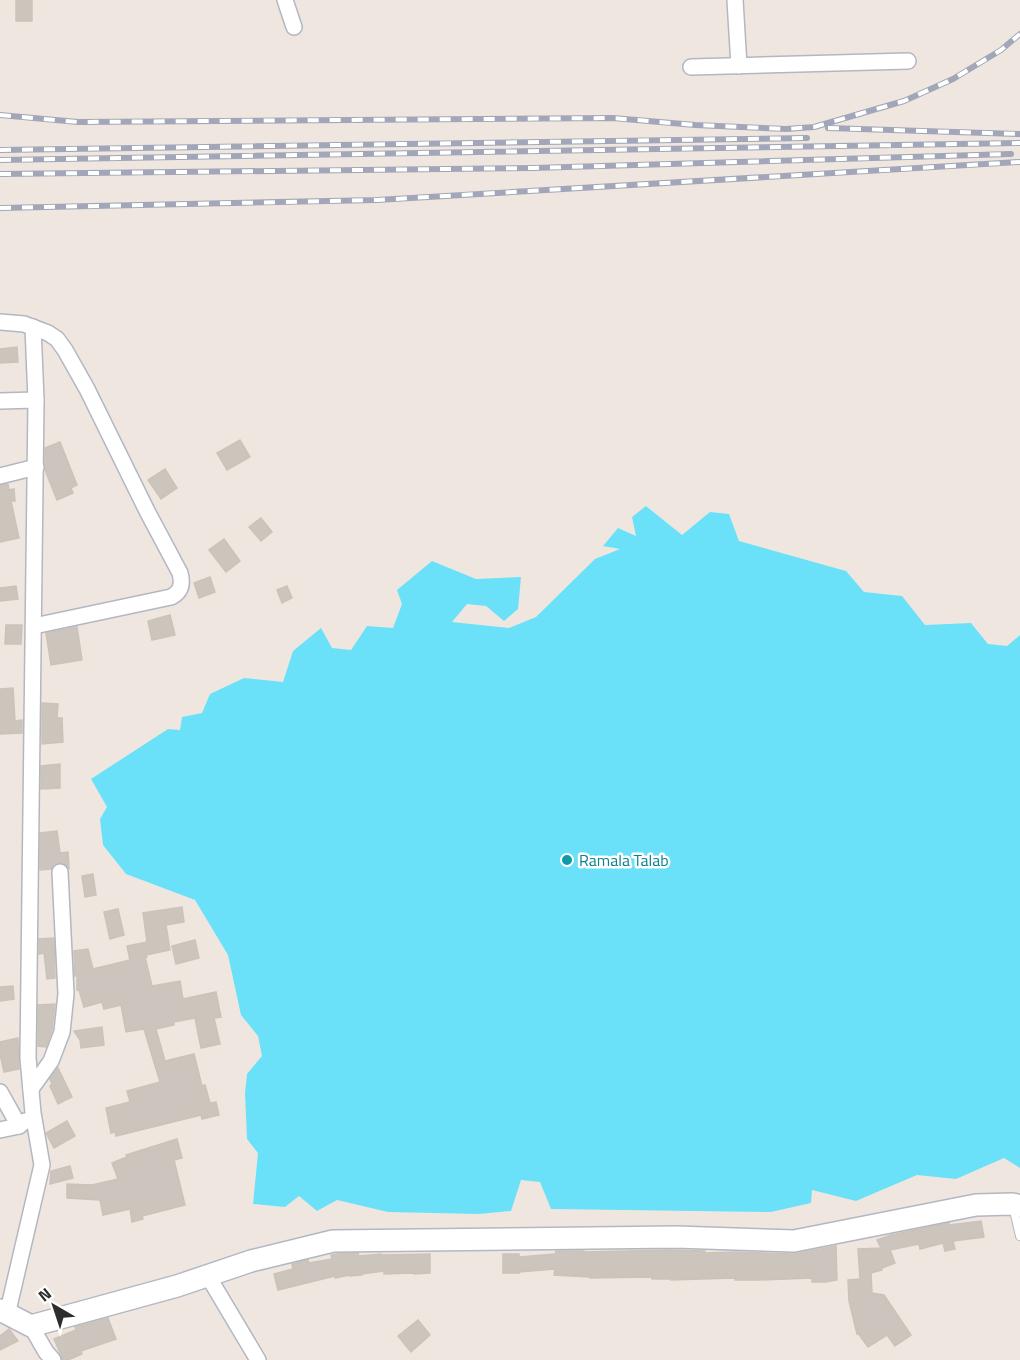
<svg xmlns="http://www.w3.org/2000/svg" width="1020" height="1360" viewBox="0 0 1020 1360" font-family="'Titillium Web',sans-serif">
  <rect width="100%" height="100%" fill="#efe7df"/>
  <!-- water -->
  <polygon fill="#6be1f9" points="646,506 682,535 710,512 729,514 739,541 846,571 864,592 902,596 925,625 971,623 988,644 1007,646 1020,635 1020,1168 1004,1158 956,1179 917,1175 856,1201 812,1190 811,1203 771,1212 551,1209 540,1182 521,1180 511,1211 479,1214 388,1212 337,1200 317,1211 299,1196 285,1207 253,1204 258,1153 247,1139 245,1093 247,1074 262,1056 258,1036 241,1015 228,955 195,900 126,874 103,845 100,819 107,807 91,779 168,729 180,730 182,717 202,713 210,694 244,678 283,682 293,651 321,628 332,648 351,650 367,626 393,628 402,604 397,590 432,561 476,579 521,577 518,609 504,621 486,606 467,604 452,622 509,628 536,617 595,559 620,549 603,546 618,528 636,536 632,517"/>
  <!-- building -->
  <g fill="#cbc5bd" stroke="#ccc3b8" stroke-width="1.5">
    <rect x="16" y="0" width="16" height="21"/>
    <polygon points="17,347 18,362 0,363 0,349"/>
    <polygon points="240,440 250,457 227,470 217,453"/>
    <polygon points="60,442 77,485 71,488 73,493 57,500 45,470 45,448"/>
    <polygon points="165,469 177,488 161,499 148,480"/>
    <polygon points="8,484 9,490 14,489 15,501 11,501 19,538 0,542 0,485"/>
    <polygon points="261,518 272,532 261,541 249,527"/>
    <polygon points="224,539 240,561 226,572 209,550"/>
    <polygon points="210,577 215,592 199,598 194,583"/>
    <polygon points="16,586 18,599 0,601 0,588"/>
    <polygon points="287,586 292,598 282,603 277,590"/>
    <polygon points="170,615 175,635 152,640 148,621"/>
    <polygon points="6,625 22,625 21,644 5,644"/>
    <polygon points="77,627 82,660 51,665 46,633"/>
    <polygon points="13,688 15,721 22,720 22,733 0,734 0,689"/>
    <polygon points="42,703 58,704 57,718 62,718 63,742 42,744"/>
    <polygon points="60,764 60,788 41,789 41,766"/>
    <polygon points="57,831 60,853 68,852 69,868 65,864 59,862 54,864 51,869 40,870 40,833"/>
    <polygon points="93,874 96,895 85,897 82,876"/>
    <polygon points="182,907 184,922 166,925 170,950 146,955 147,957 145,957 152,986 180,981 183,999 216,992 221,1017 214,1018 220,1044 201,1048 195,1018 174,1022 174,1025 156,1029 165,1061 194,1054 202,1086 205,1085 210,1103 216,1102 219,1115 202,1119 201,1115 116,1136 115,1132 111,1133 106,1108 130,1102 127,1091 160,1082 144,1029 126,1032 121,1005 104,1009 102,1002 84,1007 79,990 77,990 77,975 75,976 74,951 88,949 93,969 130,960 127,946 147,942 143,913"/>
    <polygon points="118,909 124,935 110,939 104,912"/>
    <polygon points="54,938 55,978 47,979 44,953 39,954 39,939"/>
    <polygon points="195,940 199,958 176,964 172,946"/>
    <polygon points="13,986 14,999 0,1001 0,987"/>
    <polygon points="55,1004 52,1030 46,1047 38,1046 38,1005"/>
    <polygon points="102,1027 104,1045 81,1048 80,1040 74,1031"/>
    <polygon points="18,1038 19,1069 4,1072 0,1054 0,1042"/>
    <polygon points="58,1068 72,1097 58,1104 50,1086 52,1084 50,1079"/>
    <polygon points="67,1121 75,1136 54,1148 46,1133"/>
    <polygon points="177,1139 182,1158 174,1160 185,1205 142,1216 143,1219 132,1222 130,1209 103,1215 100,1200 67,1198 67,1184 92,1185 118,1179 112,1163 127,1157 126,1155"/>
    <polygon points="70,1166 73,1178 50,1184 51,1171"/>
    <polygon points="981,1221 984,1237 953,1241 955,1249 945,1251 943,1243 920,1249 919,1244 890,1250 895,1263 882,1268 882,1270 871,1273 872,1293 884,1295 911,1335 895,1346 887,1335 868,1347 858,1333 857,1334 849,1301 848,1280 860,1279 858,1249 881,1248 877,1240 891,1235 949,1223 949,1225"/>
    <polygon points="836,1246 837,1280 826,1282 812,1282 812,1278 760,1280 735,1280 735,1278 671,1280 671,1279 652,1279 652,1277 590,1278 590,1277 554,1275 555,1269 519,1272 519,1273 503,1273 503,1254 519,1254 519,1257 555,1254 556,1251 584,1251 584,1252 668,1250 705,1251 705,1253 734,1252 794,1254"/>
    <polygon points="358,1253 359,1256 381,1254 381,1255 430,1254 430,1273 414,1274 414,1273 384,1274 384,1271 361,1274 362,1275 350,1276 350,1275 335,1278 335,1276 278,1290 274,1274 293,1269 292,1264 308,1260 309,1263 332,1259 331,1255 337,1254"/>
    <polygon points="108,1318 116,1339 81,1351 82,1354 68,1360 63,1360 54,1339 76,1330 75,1327"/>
    <polygon points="418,1320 430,1335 411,1352 398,1336"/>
    <polygon points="9,1329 18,1341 0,1350 0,1336"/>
  </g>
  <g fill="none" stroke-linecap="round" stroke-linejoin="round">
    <defs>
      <polyline id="lane" points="1013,1206 1020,1236"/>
      <g id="street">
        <polyline points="285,0 294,27"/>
        <polyline points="735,0 739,66"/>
        <polyline points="691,67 908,61"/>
        <path d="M0,322L24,324L48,333L57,339L65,350L87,389L147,511L180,573C183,584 181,592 171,597L34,626"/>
        <polyline points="0,401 36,400"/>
        <polyline points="0,476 36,467"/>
        <polyline points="31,1089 51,1061 62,1032 66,994 60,872"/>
        <polyline points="0,1092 19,1126"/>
        <polyline points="0,1130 19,1126 25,1121"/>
        <polyline points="208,1276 258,1360"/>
        <polyline points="7,1315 42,1165 33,1113 28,1058 36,400 33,327"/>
        <polyline points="31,1326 46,1352 53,1360"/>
      </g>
      <polyline id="secondary" points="0,1310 31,1326 177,1286 251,1261 333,1241 676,1237 794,1241 976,1205 1013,1204 1020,1206"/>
    </defs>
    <!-- lane casing -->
    <use href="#lane" stroke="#b3b7c2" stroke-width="10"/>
    <!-- street casing -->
    <use href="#street" stroke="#b3b7c2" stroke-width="18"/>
    <!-- secondary casing -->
    <use href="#secondary" stroke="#b3b7c2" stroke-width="24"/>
    <!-- lane -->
    <use href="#lane" stroke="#fff" stroke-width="8"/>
    <!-- street -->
    <use href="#street" stroke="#fff" stroke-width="15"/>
    <!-- secondary -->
    <use href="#secondary" stroke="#fff" stroke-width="21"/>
    <defs>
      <g id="rail">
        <polyline points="0,115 78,122 613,118 695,125 786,129 814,127 904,101 953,79 1001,50 1020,34"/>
        <polyline points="828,128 1020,134"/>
        <polyline points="0,150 807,138"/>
        <polyline points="0,160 1020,143"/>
        <polyline points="0,174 533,168 1011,154"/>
        <polyline points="0,208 377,200 1020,162"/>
      </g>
    </defs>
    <!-- rail casing -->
    <use href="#rail" stroke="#a1a7b9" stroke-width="6"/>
    <!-- rail -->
    <use href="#rail" stroke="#fff" stroke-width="4" stroke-dasharray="11" stroke-linecap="butt"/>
  </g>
  <!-- markers -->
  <circle fill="#0f9aa8" stroke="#fff" stroke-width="2" cx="567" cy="860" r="6"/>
  <g text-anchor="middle" stroke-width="5" stroke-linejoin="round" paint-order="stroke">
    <!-- culture labels -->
    <g font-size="16" fill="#0d838f" stroke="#fff" text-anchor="start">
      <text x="579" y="866">Ramala Talab</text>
    </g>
  </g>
  <!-- north arrow -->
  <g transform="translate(54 1306) rotate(321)" stroke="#ffffff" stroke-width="4.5" paint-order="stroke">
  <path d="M0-4.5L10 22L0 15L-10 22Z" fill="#2d2d2d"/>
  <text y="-9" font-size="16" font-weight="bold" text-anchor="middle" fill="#2d2d2d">N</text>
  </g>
</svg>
